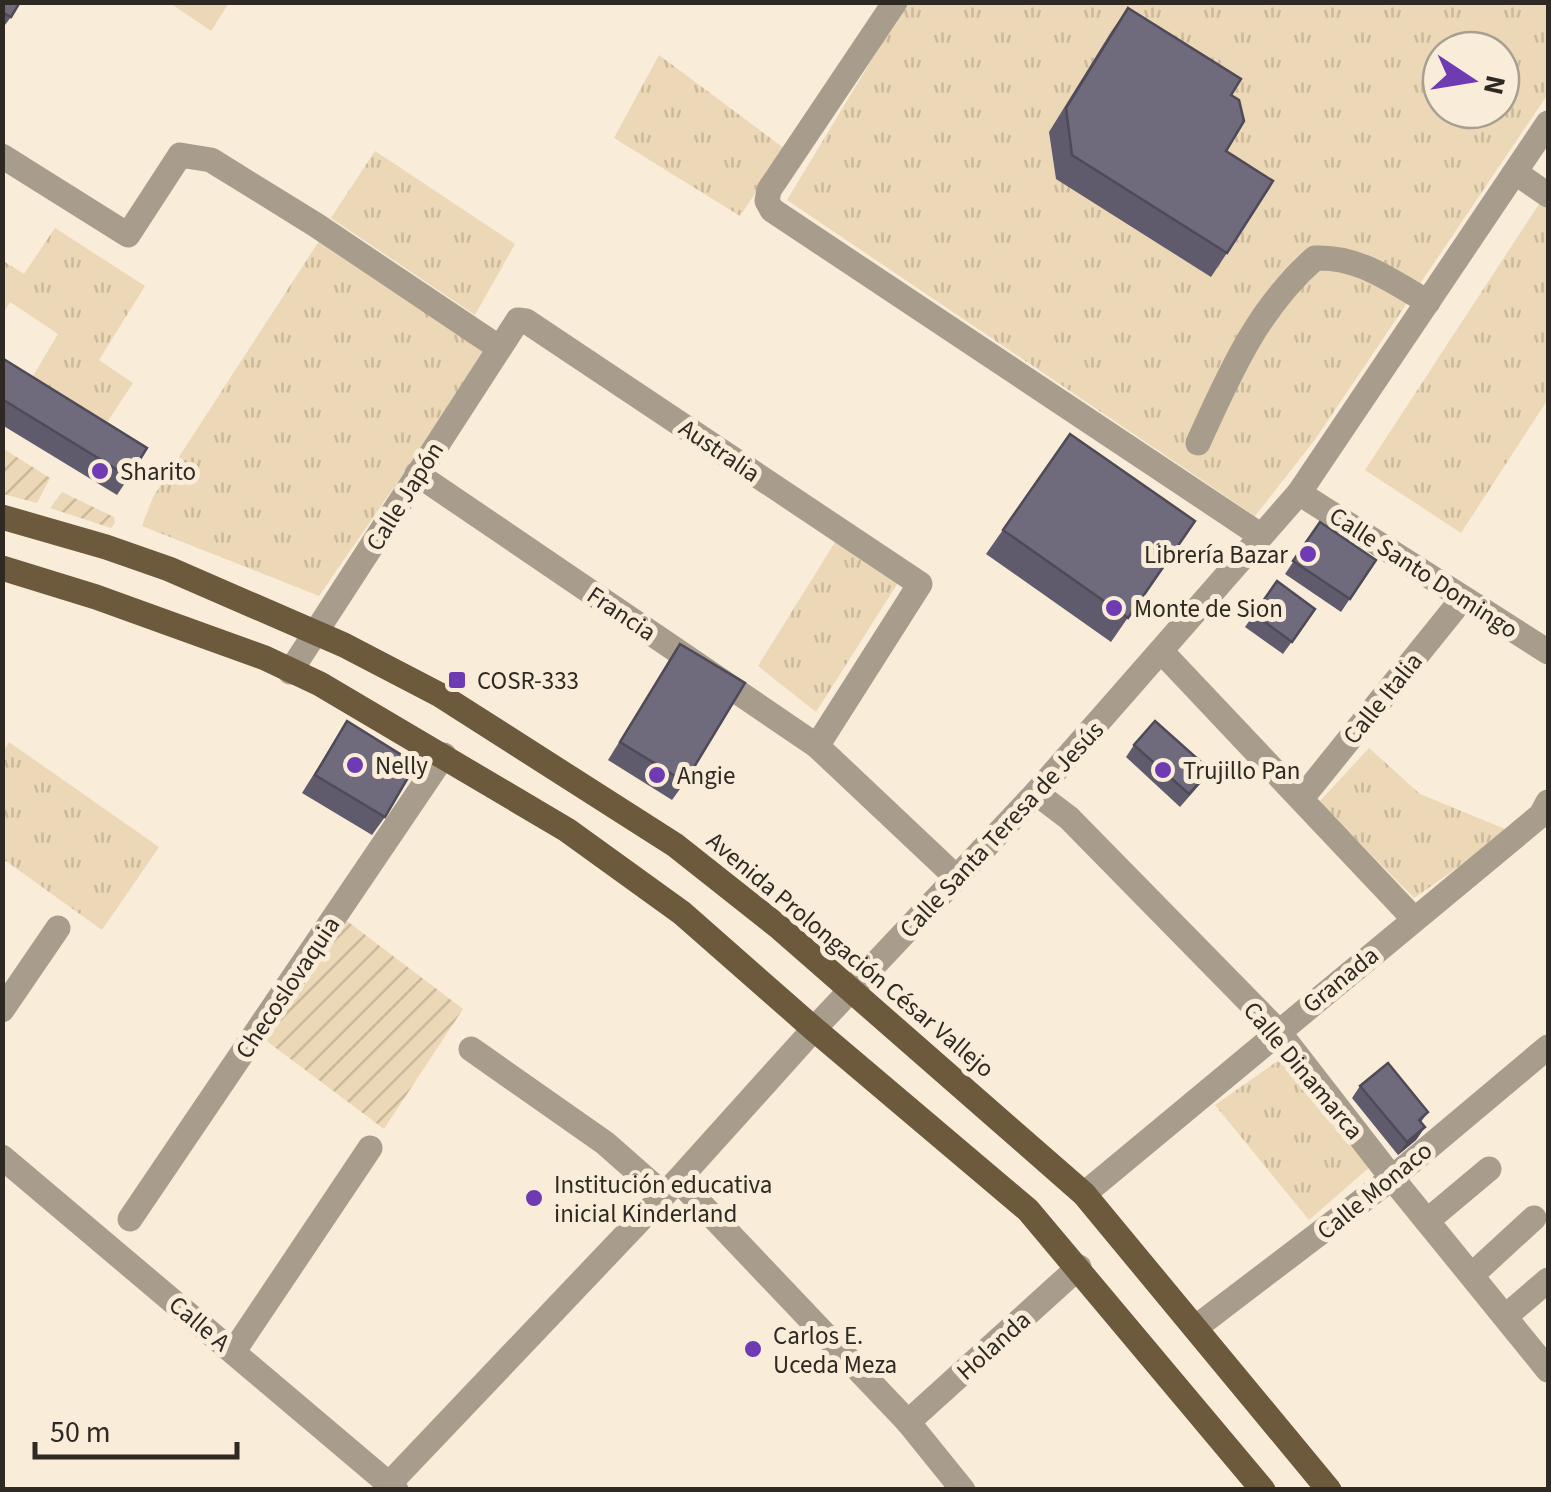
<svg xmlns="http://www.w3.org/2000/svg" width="1551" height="1492" viewBox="0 0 1551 1492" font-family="'Source Sans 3',sans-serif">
  <defs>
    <pattern id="park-tufts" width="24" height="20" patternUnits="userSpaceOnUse" patternTransform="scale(2.5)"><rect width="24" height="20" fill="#ecd7b6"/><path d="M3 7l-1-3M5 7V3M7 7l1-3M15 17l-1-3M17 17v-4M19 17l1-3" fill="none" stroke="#cbb99c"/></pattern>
    <pattern id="garden-furrows" width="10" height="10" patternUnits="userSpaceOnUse" patternTransform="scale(2.5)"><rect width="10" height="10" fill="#ecd7b6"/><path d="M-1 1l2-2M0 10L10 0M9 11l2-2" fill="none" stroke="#cbb99c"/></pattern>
  </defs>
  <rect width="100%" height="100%" fill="#f9edd9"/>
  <!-- grass -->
  <polygon fill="#ecd7b6" points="170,3 229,3 211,31"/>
  <!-- park -->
  <g fill="url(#park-tufts)" fill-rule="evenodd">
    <path d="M906,3H1548V94L1314,441L1255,516L787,200ZM1441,50H1501V110H1441Z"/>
    <polygon points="659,55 785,149 740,216 614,138"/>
    <polygon points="375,151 515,244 475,315 331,218"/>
    <polygon points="1543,198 1548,202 1548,399 1461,533 1365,470"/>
    <polygon points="55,228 145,286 99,360 133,383 106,424 33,376 58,334 10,302 3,314 3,261 24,274"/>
    <polygon points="321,238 489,349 319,596 142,526 153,497"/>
    <polygon points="837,539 901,578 816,712 758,666"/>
    <polygon points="9,742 159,847 102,930 3,859 3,752"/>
    <polygon points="1369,748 1420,794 1510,831 1414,898 1319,802"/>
    <polygon points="1289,1053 1379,1159 1309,1220 1215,1105"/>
  </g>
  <!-- garden -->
  <g fill="url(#garden-furrows)">
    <polygon points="4,449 50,478 37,503 3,494"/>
    <polygon points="62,492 114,517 115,523 111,528 50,508"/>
    <polygon points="347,921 463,1009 384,1129 264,1039"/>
  </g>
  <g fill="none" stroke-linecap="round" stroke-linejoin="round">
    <!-- minor -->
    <g stroke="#a89d8c" stroke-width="25">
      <polyline points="895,2 769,190 767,201 772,210 1260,535"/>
      <polyline points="2,156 128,235 180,155 211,160 316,225 498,347"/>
      <polyline points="1516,173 1548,195"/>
      <path d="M1198,443C1229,375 1257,309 1315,258C1359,256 1391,281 1428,302"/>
      <polyline points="417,474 817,746 957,878"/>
      <polyline points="1299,493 1548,652"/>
      <polyline points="1161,651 1414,919"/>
      <polyline points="290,672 518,320 526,321 920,584 817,746"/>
      <polyline points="1036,793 1069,818 1278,1031 1392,1178 1548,1370"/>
      <polyline points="1302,798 1463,598"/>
      <polyline points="2,1010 58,928"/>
      <polyline points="471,1049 605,1143 664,1195"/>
      <polyline points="2,1157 396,1490"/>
      <polyline points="678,1180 908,1422 963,1490"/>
      <polyline points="1084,1194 1541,815 1548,802"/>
      <polyline points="130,1219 444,755"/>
      <polyline points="1427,1221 1489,1169"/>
      <polyline points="1472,1275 1534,1218"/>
      <polyline points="1506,1316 1548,1280"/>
      <polyline points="1195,1328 1392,1178 1548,1047"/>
      <polyline points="234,1351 370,1148"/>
      <polyline points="908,1422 1079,1267"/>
      <polyline points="390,1483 678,1180 814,1029 1036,793 1299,493 1548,123"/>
    </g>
    <!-- major -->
    <g stroke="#6d5a3c" stroke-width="25">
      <polyline points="2,517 106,547 169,569 344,645 440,695 675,845 780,928 1084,1194 1329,1490"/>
      <polyline points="2,568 96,597 265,658 320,684 567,830 682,913 814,1029 1028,1210 1263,1490"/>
    </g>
  </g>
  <!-- wall -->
  <g fill="#605b6c">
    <polygon points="2,2 11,17 2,29"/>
    <polygon points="1128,8 1231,95 1226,151 1227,253 1211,277 1056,179 1049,132 1111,32"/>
    <polygon points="2,358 129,477 117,495 2,425"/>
    <polygon points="1070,434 1195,521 1111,642 986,554"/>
    <polygon points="1320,522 1376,560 1341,612 1285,574"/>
    <polygon points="1277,581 1315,609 1283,654 1245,627"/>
    <polygon points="680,644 685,782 672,800 608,760"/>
    <polygon points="347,721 385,817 372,835 302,793"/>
    <polygon points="1134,745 1201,783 1180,807 1126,757"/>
    <polygon points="1360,1086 1428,1112 1421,1122 1425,1127 1416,1140 1398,1155 1352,1098"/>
  </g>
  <!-- shaded-wall -->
  <polygon fill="#4e4a58" points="1425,1127 1416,1140 1398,1155 1407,1142"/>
  <!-- building -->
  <g fill="#706a7d" stroke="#4e4a58" stroke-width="2.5">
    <polygon points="2,2 20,2 11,17 2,12"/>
    <polygon points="1128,8 1241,79 1231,95 1239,100 1244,121 1226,151 1273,181 1227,253 1072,155 1066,108"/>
    <polygon points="2,358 147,448 129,477 2,399"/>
    <polygon points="1070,434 1195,521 1128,618 1003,530"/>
    <polygon points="1320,522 1376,560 1350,599 1293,561"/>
    <polygon points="1277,581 1315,609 1292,642 1254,614"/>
    <polygon points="680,644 745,683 685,782 620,742"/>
    <polygon points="347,721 416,764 385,817 315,775"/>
    <polygon points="1155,721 1210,770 1189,794 1134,745"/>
    <polygon points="1388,1063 1428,1112 1419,1120 1425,1127 1407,1142 1360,1086"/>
  </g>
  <!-- markers -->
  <g fill="#6e3bb2" stroke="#f9edd9" stroke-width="4">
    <circle cx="100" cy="471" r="10"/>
    <circle cx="1308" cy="554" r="10"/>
    <circle cx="1114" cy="608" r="10"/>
    <rect x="447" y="670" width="20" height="20" rx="5"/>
    <circle cx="355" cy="765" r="10"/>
    <circle cx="1163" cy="770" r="10"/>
    <circle cx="657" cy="775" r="10"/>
    <circle cx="534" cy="1198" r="10"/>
    <circle cx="753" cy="1349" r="10"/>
  </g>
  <g text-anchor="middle" stroke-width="10" stroke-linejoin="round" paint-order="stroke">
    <!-- street labels -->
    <g font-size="25" fill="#2e2922" stroke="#f9edd9">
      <text transform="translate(720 450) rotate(34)" y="9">Australia</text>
      <text transform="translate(404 496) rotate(-58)" y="9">Calle Japón</text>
      <text transform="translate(1424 572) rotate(33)" y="9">Calle Santo Domingo</text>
      <text transform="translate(622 613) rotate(34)" y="9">Francia</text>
      <text transform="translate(1382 698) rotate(-51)" y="9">Calle Italia</text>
      <text transform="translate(1001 829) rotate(-47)" y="9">Calle Santa Teresa de Jesús</text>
      <text transform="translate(851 954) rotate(40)" y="9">Avenida Prolongación César Vallejo</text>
      <text transform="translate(1340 979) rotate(-39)" y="9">Granada</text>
      <text transform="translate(287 987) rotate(-56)" y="9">Checoslovaquia</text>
      <text transform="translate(1304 1070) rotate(50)" y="9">Calle Dinamarca</text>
      <text transform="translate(1374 1190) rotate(-39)" y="9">Calle Monaco</text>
      <text transform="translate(200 1323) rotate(40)" y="9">Calle A</text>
      <text transform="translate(993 1345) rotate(-42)" y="9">Holanda</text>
    </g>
    <!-- poi labels -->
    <g font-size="25" fill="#2e2922" stroke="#f9edd9" text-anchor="start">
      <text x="120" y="480">Sharito</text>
      <text x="1288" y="563" text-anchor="end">Librería Bazar</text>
      <text x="1134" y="617">Monte de Sion</text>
      <text x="477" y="689">COSR-333</text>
      <text x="375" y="774">Nelly</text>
      <text x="1183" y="779">Trujillo Pan</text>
      <text x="677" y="784">Angie</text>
      <text x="554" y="1193">Institución educativa<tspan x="554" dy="29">inicial Kinderland</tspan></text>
      <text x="773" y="1344">Carlos E.<tspan x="773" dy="29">Uceda Meza</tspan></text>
    </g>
  </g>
  <!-- border -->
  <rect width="1551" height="1492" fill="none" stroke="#2e2922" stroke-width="10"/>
  <!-- north arrow -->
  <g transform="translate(1471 80) rotate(102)"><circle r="48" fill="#f9edd9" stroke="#a89f90" stroke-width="2.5"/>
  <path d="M0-8L18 38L0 25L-18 38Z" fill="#6e3bb2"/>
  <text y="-15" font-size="28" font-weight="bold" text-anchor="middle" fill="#2e2922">N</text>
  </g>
  <!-- scale -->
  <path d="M35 1442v15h202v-15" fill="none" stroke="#2e2922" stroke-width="5"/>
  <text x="50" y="1442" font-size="30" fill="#2e2922" stroke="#f9edd9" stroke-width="8" paint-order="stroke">50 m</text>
</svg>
